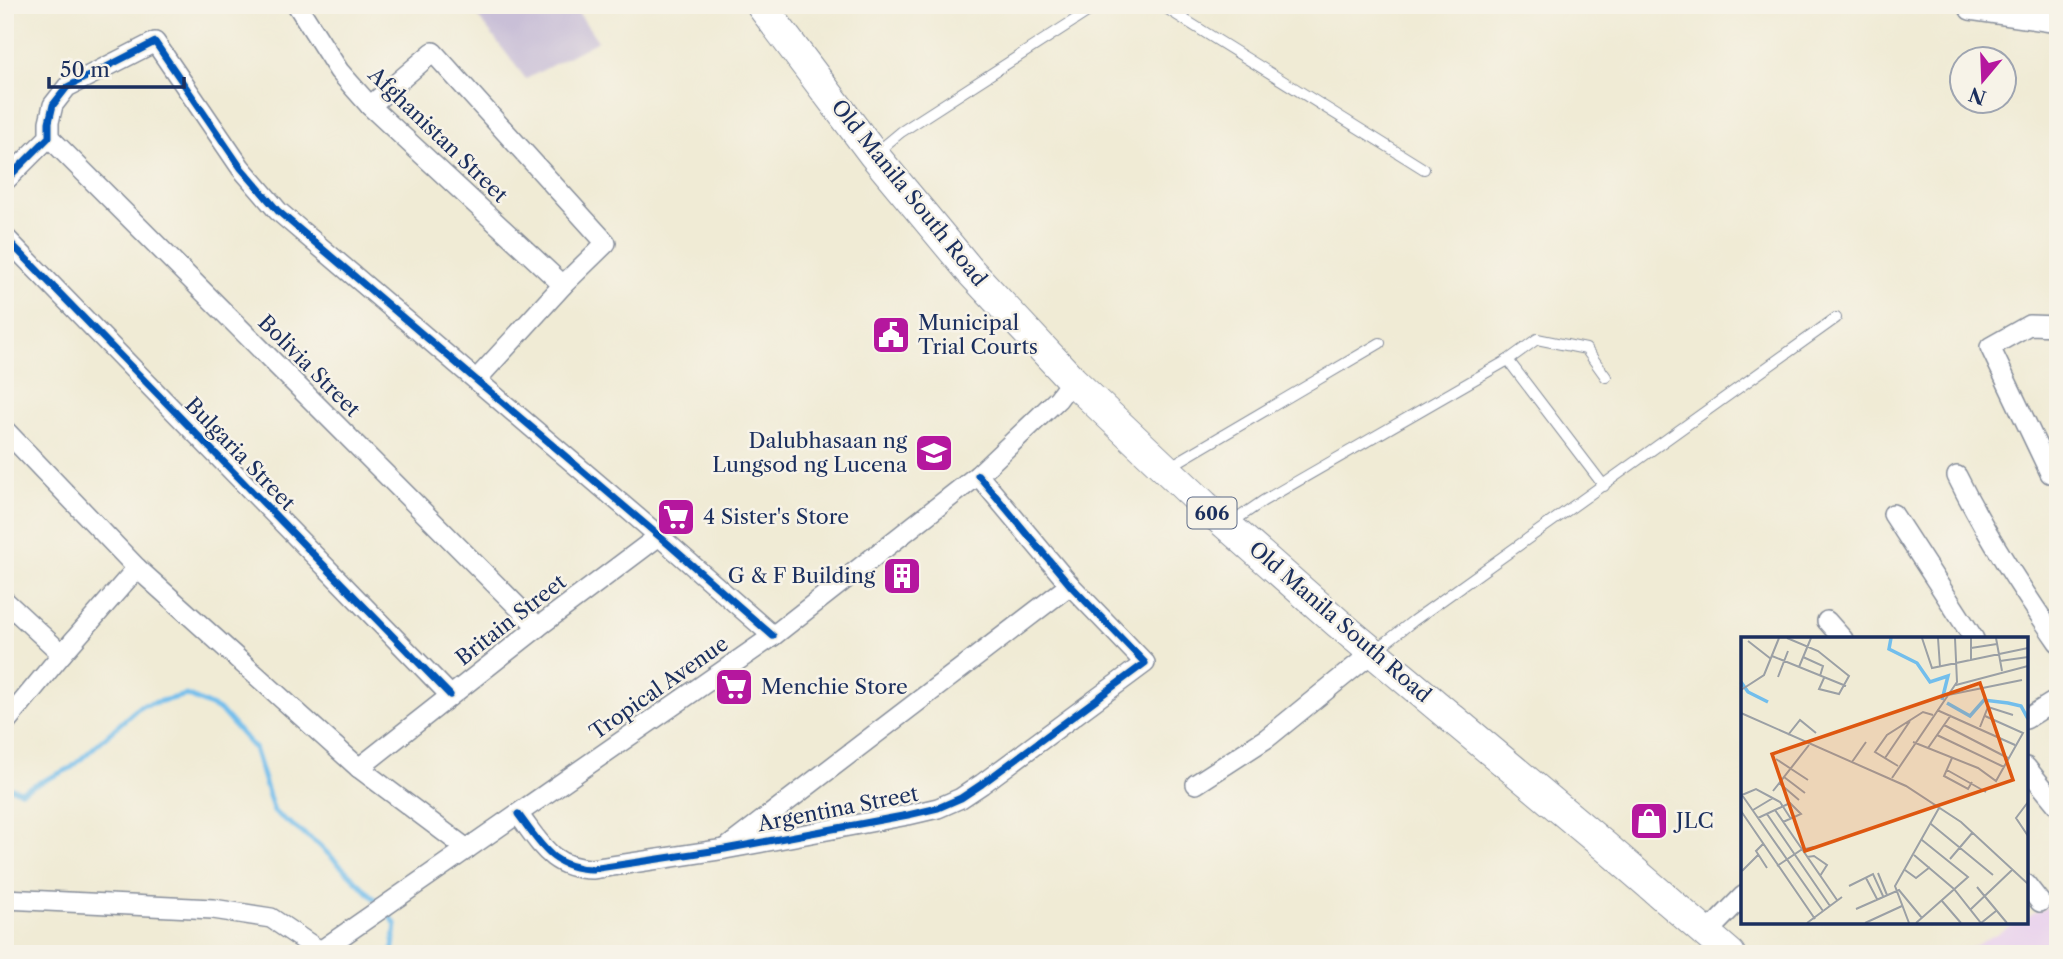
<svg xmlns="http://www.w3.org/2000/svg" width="2063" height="959" viewBox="0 0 2063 959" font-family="'Libre Caslon Text',serif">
  <rect width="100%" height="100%" fill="#f7f3e8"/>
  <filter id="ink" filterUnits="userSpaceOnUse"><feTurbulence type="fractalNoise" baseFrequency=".0143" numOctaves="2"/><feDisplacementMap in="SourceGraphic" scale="14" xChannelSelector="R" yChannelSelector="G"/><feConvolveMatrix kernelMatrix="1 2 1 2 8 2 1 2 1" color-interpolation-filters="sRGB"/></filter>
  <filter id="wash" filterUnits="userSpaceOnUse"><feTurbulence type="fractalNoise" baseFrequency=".00686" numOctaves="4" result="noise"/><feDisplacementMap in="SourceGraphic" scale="28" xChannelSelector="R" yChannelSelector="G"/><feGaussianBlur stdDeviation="1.57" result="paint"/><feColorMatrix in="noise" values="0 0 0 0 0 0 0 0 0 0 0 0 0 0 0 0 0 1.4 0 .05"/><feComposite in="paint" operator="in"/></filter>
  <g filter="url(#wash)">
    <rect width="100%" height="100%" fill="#f0ebd5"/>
    <!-- built -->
    <polygon fill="#e9d2ed" points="2058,901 2058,954 1960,954 2018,922 2026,922 2026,918"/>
    <!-- industrial -->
    <polygon fill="#c9bfd7" points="469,5 573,5 598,41 526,79"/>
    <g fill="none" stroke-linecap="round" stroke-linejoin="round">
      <!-- stream -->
      <g stroke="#72beec" stroke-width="5">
        <polyline points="5,786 21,791 71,768 140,706 187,695 221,711 254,748 274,812 318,844 380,904"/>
        <polyline points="386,911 396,925 392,954"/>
      </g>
    </g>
  </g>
  <g filter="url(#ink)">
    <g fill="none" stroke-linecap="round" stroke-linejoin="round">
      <defs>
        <g id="lane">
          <polyline points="1161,5 1424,169"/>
          <polyline points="877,152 901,132 1098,5"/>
          <polyline points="1508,360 1604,486"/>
          <polyline points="1169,467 1380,343"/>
          <polyline points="1231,523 1263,501 1508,360 1537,339 1586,349 1606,377"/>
          <polyline points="1376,650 1413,621 1836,318"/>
        </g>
        <g id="street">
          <polyline points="297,5 339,71 370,106 563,285"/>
          <polyline points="1970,10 2058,23"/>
          <polyline points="370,106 433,52 606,243 563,285 477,379"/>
          <polyline points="49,137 538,627"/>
          <polyline points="5,181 49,137 49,122 53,105 67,87 155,42 241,168 278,211 659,536 773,636"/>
          <polyline points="5,237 450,695"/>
          <polyline points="2058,326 2029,325 1990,347 2050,473 2058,473"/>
          <polyline points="5,430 137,568 359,768 467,849"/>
          <path d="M1957,476C1986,535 2021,588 2058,642"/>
          <polyline points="1893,514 1974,639"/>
          <polyline points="5,601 62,654"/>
          <polyline points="1827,621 1843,639"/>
          <polyline points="2026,719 2058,699"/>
          <polyline points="5,723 62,654 137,568"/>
          <polyline points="2026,767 2058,806"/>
          <polyline points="359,768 538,627 659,536"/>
          <polyline points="1196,784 1267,738 1373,652"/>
          <path d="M518,814C541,844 551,868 592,869L725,849L908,815L938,808L961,798L982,784L1145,663L1070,585L978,475"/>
          <polyline points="729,846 1070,585"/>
          <polyline points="2026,884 2040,902"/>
          <polyline points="5,899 213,909 271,918 320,951"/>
          <polyline points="1707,933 1743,896"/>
          <polyline points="316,954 773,636 978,475 1058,399 1072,380"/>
        </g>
        <polyline id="primary" points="761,5 874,155 971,272 1072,380 1204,505 1338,623 1607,848 1730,954"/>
      </defs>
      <!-- lane casing -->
      <use href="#lane" stroke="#868d9a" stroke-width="12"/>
      <!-- street casing -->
      <use href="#street" stroke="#868d9a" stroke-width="22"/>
      <!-- primary casing -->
      <use href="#primary" stroke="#868d9a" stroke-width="32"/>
      <!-- lane -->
      <use href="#lane" stroke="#fff" stroke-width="10"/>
      <!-- street -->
      <use href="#street" stroke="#fff" stroke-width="19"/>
      <!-- primary -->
      <use href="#primary" stroke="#fff" stroke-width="30"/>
      <defs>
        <g id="cycleway">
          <polyline points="5,181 49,137 49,122 53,105 67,87 155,42 241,168 278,211 659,536 773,636"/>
          <polyline points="5,237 450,695"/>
          <path d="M518,814C541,844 551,868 592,869L725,849L908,815L938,808L961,798L982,784L1145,663L1070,585L978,475"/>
        </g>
      </defs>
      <!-- cycleway casing -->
      <use href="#cycleway" stroke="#f7f3e8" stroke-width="11"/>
      <!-- cycleway -->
      <use href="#cycleway" stroke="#0057b8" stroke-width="7"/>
    </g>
  </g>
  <!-- icons -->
  <defs>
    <symbol id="civic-square" viewBox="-11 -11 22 22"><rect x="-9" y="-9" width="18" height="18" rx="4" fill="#b5179e" stroke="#f7f3e8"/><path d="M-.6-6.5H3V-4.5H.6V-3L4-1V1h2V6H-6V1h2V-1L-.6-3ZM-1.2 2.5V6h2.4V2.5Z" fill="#fff"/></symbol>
    <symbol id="university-square" viewBox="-11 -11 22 22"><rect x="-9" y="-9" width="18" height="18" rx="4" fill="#b5179e" stroke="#f7f3e8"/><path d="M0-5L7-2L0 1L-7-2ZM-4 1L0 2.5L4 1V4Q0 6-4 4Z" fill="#fff"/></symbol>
    <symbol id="supermarket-square" viewBox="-11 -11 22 22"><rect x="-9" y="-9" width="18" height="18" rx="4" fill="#b5179e" stroke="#f7f3e8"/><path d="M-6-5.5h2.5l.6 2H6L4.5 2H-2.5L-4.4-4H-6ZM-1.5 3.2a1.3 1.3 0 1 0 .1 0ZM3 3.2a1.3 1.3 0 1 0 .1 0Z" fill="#fff"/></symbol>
    <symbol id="building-square" viewBox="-11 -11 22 22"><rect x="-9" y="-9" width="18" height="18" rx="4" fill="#b5179e" stroke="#f7f3e8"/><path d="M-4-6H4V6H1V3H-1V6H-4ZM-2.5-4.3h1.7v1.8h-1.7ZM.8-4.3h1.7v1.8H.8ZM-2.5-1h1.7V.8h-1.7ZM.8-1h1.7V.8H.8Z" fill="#fff"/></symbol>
    <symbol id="shop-square" viewBox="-11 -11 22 22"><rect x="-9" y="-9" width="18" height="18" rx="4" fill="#b5179e" stroke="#f7f3e8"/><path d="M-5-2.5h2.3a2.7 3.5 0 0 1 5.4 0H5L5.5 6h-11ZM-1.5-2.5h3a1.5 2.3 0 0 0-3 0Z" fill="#fff"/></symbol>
  </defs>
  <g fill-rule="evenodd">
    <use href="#civic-square" x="869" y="313" width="44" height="44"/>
    <use href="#university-square" x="912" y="431" width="44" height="44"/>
    <use href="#supermarket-square" x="654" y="495" width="44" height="44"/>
    <use href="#building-square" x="880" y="554" width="44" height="44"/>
    <use href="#supermarket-square" x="712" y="665" width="44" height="44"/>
    <use href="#shop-square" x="1627" y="799" width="44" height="44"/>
  </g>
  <g text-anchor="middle" stroke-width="5" stroke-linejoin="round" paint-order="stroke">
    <!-- shield labels -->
    <rect fill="#f7f3e8" stroke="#5d6a87" stroke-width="2" x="1187.5" y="497.5" width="49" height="31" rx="5"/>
    <g font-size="19" font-weight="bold" fill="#1b2f5e">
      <text x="1212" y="520">606</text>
    </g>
    <!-- street labels -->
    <g font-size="21" fill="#1b2f5e" stroke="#f7f3e8">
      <text transform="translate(438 135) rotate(44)" y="7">Afghanistan Street</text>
      <text transform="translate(909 193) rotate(51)" y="7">Old Manila South Road</text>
      <text transform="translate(309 366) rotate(45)" y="7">Bolivia Street</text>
      <text transform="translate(240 454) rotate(46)" y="7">Bulgaria Street</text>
      <text transform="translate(511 620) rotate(-38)" y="7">Britain Street</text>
      <text transform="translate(1340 622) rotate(41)" y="7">Old Manila South Road</text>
      <text transform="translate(659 688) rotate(-35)" y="7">Tropical Avenue</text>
      <text transform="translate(838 809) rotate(-11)" y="7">Argentina Street</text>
    </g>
    <!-- poi labels -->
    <g font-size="21" fill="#1b2f5e" stroke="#f7f3e8" text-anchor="start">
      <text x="918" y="330">Municipal<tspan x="918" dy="24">Trial Courts</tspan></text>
      <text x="907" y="448" text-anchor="end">Dalubhasaan ng<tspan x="907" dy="24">Lungsod ng Lucena</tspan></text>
      <text x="703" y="524">4 Sister's Store</text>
      <text x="875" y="583" text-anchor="end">G &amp; F Building</text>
      <text x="761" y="694">Menchie Store</text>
      <text x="1676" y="828">JLC</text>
    </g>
  </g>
  <!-- overview -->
  <g transform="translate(1741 637)">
    <rect width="287" height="287" fill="#f0ebd5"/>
    <path fill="none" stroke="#72beec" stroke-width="3.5" d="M150,1L148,12L176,26L189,45L207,39L201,63M0,45L7,55L27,65M206,66L229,79L243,63L267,66L280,69L287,82"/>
    <path fill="none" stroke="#9ba0a5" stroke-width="2" d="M46,1L77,14L108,39L98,57L78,52L83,41M181,1L191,31L287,11M197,1L199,30M230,1V23M255,1L261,34M7,4L30,22M230,11L256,7M31,19L105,49M62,20L82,29L79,39M259,24L287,20M58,30L70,1M37,40L47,14M215,48L287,29M0,53L23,38L38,1M207,58L281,43M196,73L274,108M0,76L165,149L220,185L287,247M203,88L267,121M239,90L247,70L272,78M47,98L59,83L75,96M196,98L263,130M172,105L237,131L255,144L282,96L244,79M187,111L210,78M144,121L169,84M211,121L203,139L227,152L231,145M35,122L67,143M111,125L125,105M157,129L134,115L146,98L182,75L192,78M206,133L245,155M43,140L64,156M151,141L216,45L214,1M38,146L58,163M32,154L68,108M1,158L82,274M1,158L15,152L39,165L50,182M287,165L275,181L287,199M12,173L32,161M34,173L96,263M0,174L74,282M26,177L89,269M17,181L49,166L60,177L42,185M190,187L252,238M22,207L15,214L26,231M173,218L213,252L240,286L255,274M66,220L73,219L86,228L79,239M209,222L232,195M36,229L60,213L73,210M164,233L175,241L189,230M1,234L17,218M137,236L146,258M125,241L136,262M108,249L132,237L142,259M236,250L266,286M201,264L220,286M115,272L158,253L181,281M230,272L271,233M66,286L101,260M124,286L161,269M168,286L154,249L198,171M175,286L227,240L181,203"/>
    <path fill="#de5710" fill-opacity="0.15" stroke="#de5710" stroke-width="3.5" d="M239,46L272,143L64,214L31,117Z"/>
    <rect width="287" height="287" fill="none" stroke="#1b2f5e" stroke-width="3.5"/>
  </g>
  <!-- margin -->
  <rect width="2063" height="959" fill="none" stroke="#f7f3e8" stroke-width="28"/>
  <!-- north arrow -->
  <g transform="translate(1983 80) rotate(199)"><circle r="33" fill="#f7f3e8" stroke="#9fa5b1" stroke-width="2"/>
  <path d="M0-5L12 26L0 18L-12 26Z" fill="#b5179e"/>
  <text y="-10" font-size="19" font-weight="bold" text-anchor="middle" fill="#1b2f5e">N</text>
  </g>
  <!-- scale -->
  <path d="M49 77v10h135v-10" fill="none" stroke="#1b2f5e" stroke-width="3.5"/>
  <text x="60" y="77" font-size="21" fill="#1b2f5e" stroke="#f7f3e8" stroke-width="5" paint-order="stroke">50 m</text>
</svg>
